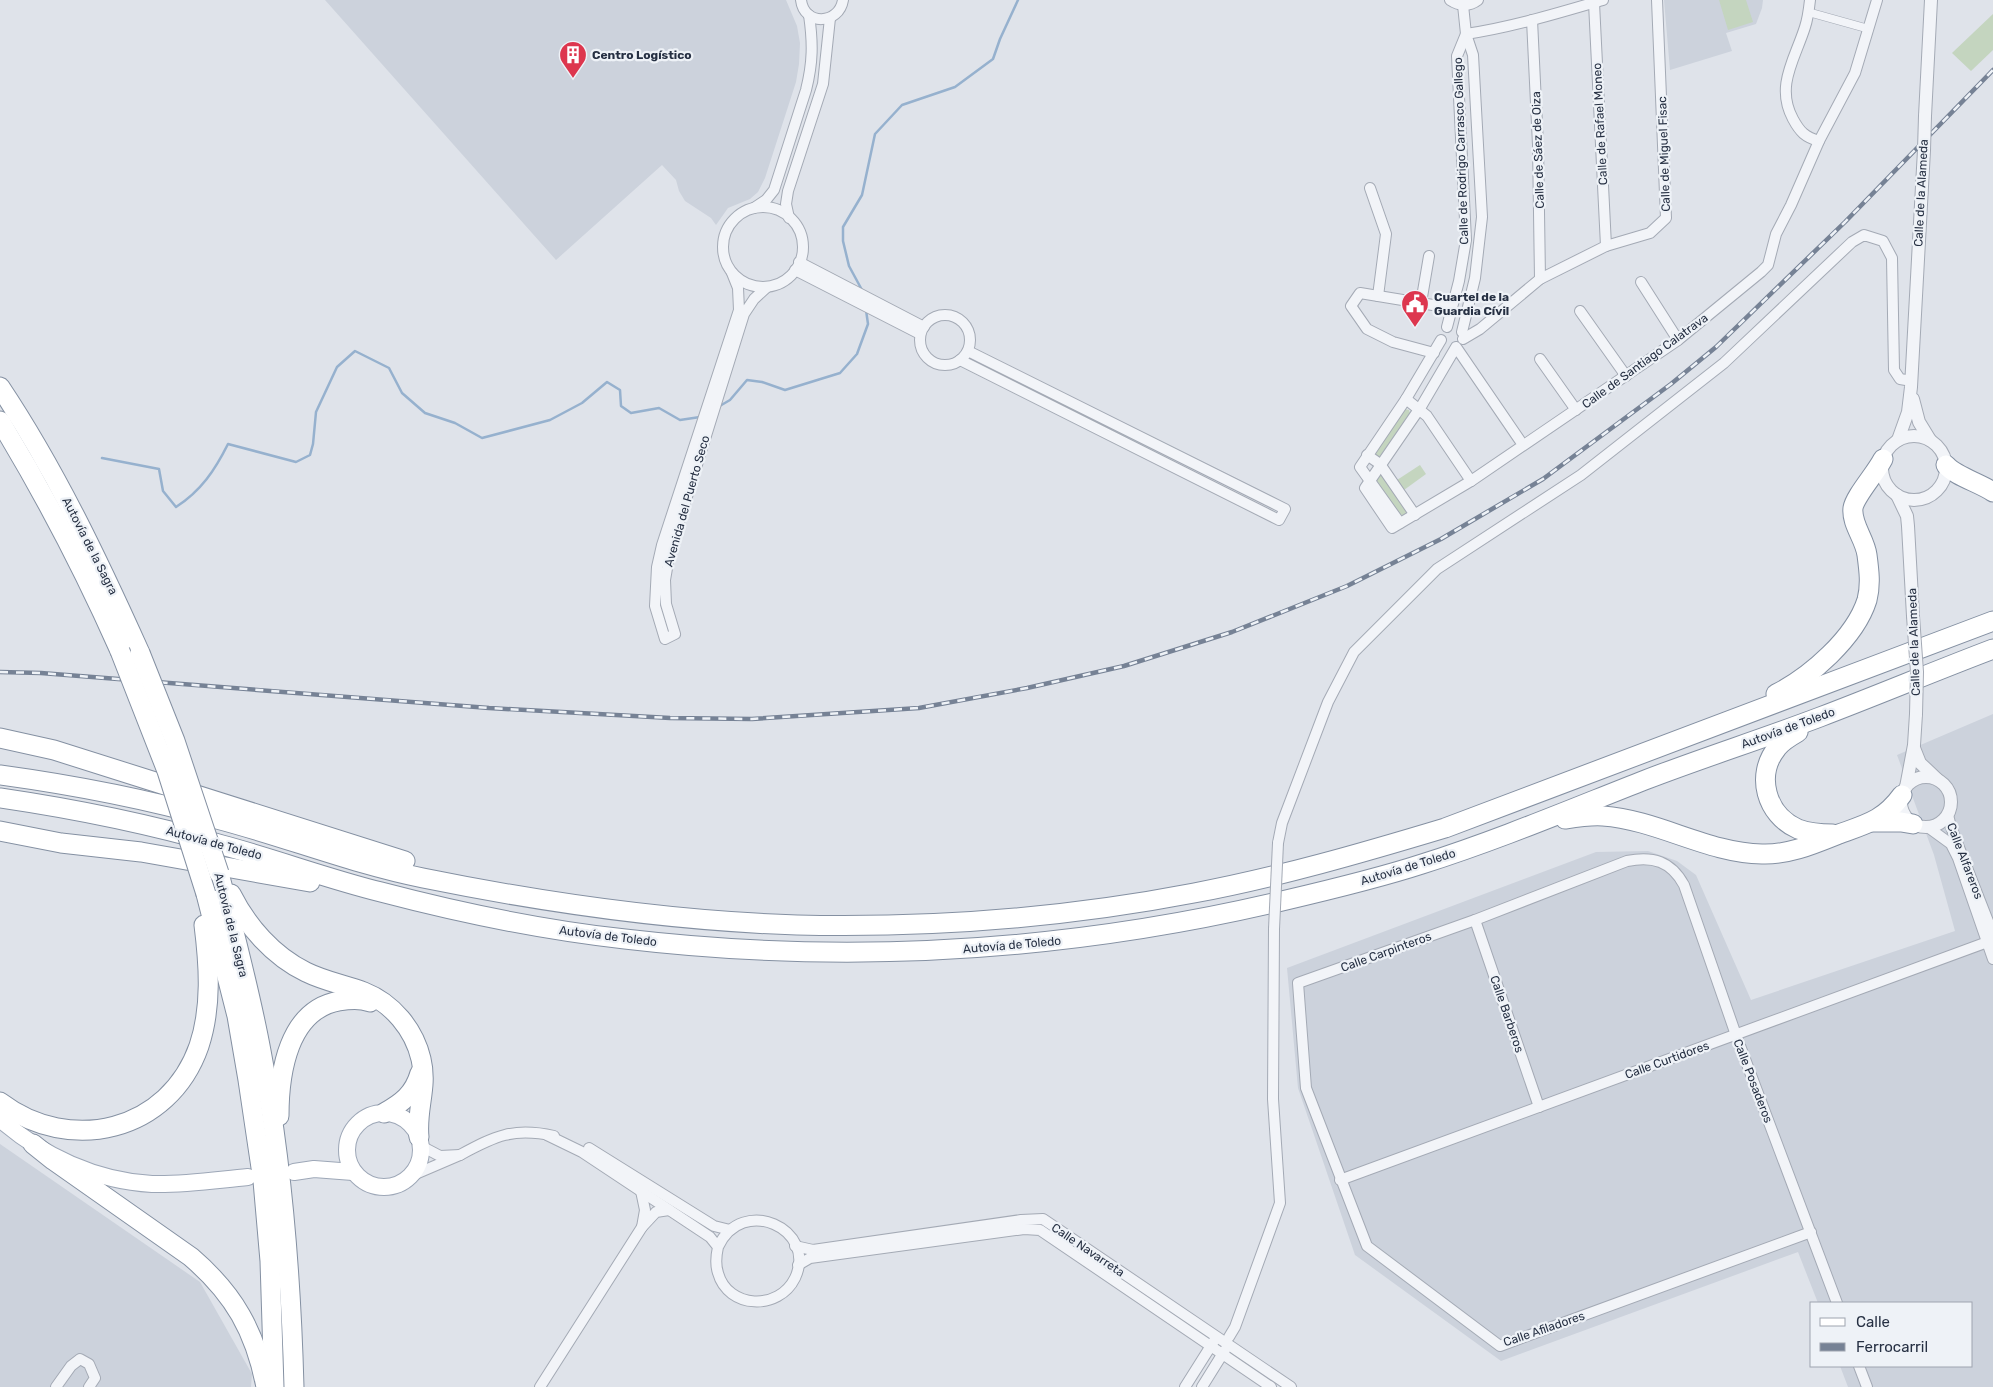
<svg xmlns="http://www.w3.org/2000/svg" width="1993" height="1387" viewBox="0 0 1993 1387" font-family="Rubik,sans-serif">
  <rect width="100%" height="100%" fill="#dfe3ea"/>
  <!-- built -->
  <g fill="#ccd2dc">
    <polygon points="325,0 786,0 797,26 800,43 799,64 796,82 765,178 758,192 750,199 728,208 716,225 711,218 685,201 679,191 676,180 662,165 556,260"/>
    <polygon points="1664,0 1763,0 1762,8 1756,24 1726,33 1732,51 1670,70"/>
    <polygon points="1993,714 1993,1387 1848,1387 1840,1366 1972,1366 1972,1303 1818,1303 1798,1252 1501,1361 1355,1255 1298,1088 1287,968 1596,852 1648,851 1677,861 1696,875 1751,1000 1955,931 1934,855 1897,755"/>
    <polygon points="0,1144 200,1282 252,1374 251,1387 0,1387"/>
  </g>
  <!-- green -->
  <g fill="#c4d5bf">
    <polygon points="1719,0 1746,0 1753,22 1728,30"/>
    <polygon points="1993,14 1993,50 1971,71 1952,53"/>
    <polygon points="1405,409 1409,410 1410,413 1380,456 1377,456 1374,452"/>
    <polygon points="1420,465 1426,474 1404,490 1397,480"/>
    <polygon points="1381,473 1407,512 1404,516 1400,514 1374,477"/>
  </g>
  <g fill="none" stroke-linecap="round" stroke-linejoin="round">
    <!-- stream -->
    <g stroke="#96b1ce" stroke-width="2.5">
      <polyline points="862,290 849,266 843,241 843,227 862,195 875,134 902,105 955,87 993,59 1000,39 1018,0"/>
      <polyline points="718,407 730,400 747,380 762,382 785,390 840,373 857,354 868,324 866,310"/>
      <path d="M102,458L159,469L163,491L176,507C201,491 215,470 228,444L296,462L310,455L313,444L316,412L337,367L355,351L389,368L402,393L425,413L455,423L482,438L550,420L582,403L607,382L620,390L621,406L631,413L659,408L680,420L700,417"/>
    </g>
    <defs>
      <polyline id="pedestrian" points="1808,12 1869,29"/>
      <g id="minor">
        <path d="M801,0C804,26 839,25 843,0"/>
        <path d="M1450,0C1459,6 1469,7 1478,0"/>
        <path d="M1810,0C1809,9 1808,18 1805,27C1795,59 1775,86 1793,119C1800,132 1805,137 1819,141"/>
        <polyline points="1594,3 1606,246"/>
        <polyline points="1532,20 1538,145 1540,279"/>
        <path d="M1466,34C1513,27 1558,13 1603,0"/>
        <polyline points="1370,188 1386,234 1378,296"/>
        <circle cx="763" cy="247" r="40"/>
        <path d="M754,208L766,200L774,190L806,90C813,62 813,43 809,15"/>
        <polyline points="789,218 786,204 788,191 823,84 830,18"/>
        <polyline points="799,262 924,327"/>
        <polyline points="795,270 920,334"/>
        <polyline points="732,273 738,288 739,310 662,545 657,567 655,606 665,639 675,634 666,604 665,580 670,551 744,314 754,299 767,287"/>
        <polyline points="1641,282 1678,340"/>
        <polyline points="1421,303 1429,256"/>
        <polyline points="1580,311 1626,376"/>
        <circle cx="945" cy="340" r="25"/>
        <polyline points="1447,327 1459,281 1466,240 1457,56 1466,34"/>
        <polyline points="1462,332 1475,278 1482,217 1473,55 1466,34 1463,5"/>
        <polyline points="1463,339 1480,329 1540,279 1606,246 1650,233 1666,218 1657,0"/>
        <polyline points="1434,353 1393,342 1367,329 1351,306 1360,293 1445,307"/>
        <polyline points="1540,359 1576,410"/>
        <polyline points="960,360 1279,520 1285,509 968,351"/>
        <polyline points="1406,399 1427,416 1471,481"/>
        <polyline points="1523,445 1456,347 1422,405 1365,488 1392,528 1471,481 1678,340 1761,272 1768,265 1776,234 1791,205 1819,141 1855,73 1877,0"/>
        <polyline points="1367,455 1380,464 1415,515"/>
        <polyline points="1400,523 1360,467 1406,399 1441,340"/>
        <polyline points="1948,815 1951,827 1993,934"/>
        <polyline points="1929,828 1951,844 1958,858 1993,959"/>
        <polyline points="1278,843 1282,823 1328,702 1354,652 1437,569 1581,475 1724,363 1852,242 1864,235 1883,241 1892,258 1894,370 1900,379 1912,381"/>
        <polyline points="1475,920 1539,1107"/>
        <path d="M547,1135L582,1152L710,1237L718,1247C716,1256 715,1264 718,1273C728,1309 779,1311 795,1278C818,1229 742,1194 718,1247"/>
        <polyline points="589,1148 714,1226 730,1230"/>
        <path d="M460,1155C495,1136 513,1127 554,1136"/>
        <polyline points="411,1176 460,1155 440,1156 421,1146"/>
        <polyline points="1340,1180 1993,940"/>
        <polyline points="641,1191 645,1210 642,1227 656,1212 669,1210"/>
        <path d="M1811,1232L1500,1346L1367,1246L1306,1088L1298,983L1475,920L1627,861C1653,856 1671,861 1684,885L1736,1035L1837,1303"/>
        <polyline points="795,1246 813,1250 1021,1220 1043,1219 1291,1387"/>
        <polyline points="798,1265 810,1258 1024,1229 1040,1230 1271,1387"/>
        <polyline points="1229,1337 1235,1327 1280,1203 1273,1099 1274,929"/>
        <polyline points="1859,1366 1867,1387"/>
        <polyline points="56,1387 71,1366 80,1359 89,1364 95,1378 89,1387"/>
        <polyline points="540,1387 642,1227"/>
        <polyline points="1185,1387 1214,1341"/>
        <polyline points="1202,1387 1225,1350"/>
      </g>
      <g id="tertiary">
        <polyline points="1925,116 1931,0"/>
        <polyline points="1913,399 1919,422 1930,440"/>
        <circle cx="1914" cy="468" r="32"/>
        <polyline points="1898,440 1908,412 1911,387 1924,150"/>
        <polyline points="1897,495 1907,516 1908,526 1913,616"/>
        <polyline points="1914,748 1920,763 1937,779"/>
        <circle cx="1926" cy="802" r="25"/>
        <polyline points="1906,787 1914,745 1916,714"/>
      </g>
      <g id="primary">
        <circle cx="384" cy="1150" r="37"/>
        <path d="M0,1119C42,1156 96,1181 152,1184C184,1185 216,1180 248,1177"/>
        <polyline points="294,1172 314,1169 353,1172"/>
      </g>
      <g id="motorway">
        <path d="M0,387C56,471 99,562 140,653"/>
        <path d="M0,421C45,495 85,572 120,651"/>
        <path d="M1946,465C1955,476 1980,483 1993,492"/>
        <path d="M1776,694C1810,677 1855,638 1867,600C1871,585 1869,570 1867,555C1865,539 1851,524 1853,508C1855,496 1876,473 1883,459"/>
        <path d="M1798,732C1791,736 1782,741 1777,748C1755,775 1766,815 1798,829C1809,833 1821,834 1833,834"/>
        <polyline points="0,738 54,750 405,861"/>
        <path d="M0,775C73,785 146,799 217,819C286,837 353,864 423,878C546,903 672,921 797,925C929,928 1064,918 1194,893C1279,877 1362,853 1445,828L1993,621"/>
        <path d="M0,798C75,809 149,824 222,845C275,859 328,879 381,892C461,913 543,930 625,939C845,965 1066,952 1282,901C1329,890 1376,879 1422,864C1498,840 1571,809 1645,780C1702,758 1762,739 1820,717C1878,695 1935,671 1993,649"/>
        <path d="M1565,819C1578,817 1591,815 1603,816C1658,820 1707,853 1762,854C1789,855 1814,844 1839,834C1867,824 1884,820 1902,795"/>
        <polyline points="1873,822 1901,822 1913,824"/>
        <polyline points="0,831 61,843 141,852 310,882"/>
        <path d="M219,873C234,932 250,991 261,1051C282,1161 291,1274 294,1387"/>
        <polyline points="206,894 237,1016 248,1080 263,1181 270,1261 274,1387"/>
        <path d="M231,894C247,926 273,956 306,972C324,981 345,985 364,992C392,1003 414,1029 421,1059C428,1088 416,1108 419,1137"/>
        <path d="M0,1102C70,1155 169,1132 199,1046C212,1007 209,965 204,925"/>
        <path d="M384,1113C402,1103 414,1094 420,1073"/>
        <path d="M279,1116C279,1073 288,1010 339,1001C350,999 360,998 370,1002"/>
        <path d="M33,1144L53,1160L191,1257C234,1294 255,1331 266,1387"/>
      </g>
    </defs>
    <!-- pedestrian casing -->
    <use href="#pedestrian" stroke="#a4aab5" stroke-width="9"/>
    <!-- minor casing -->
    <use href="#minor" stroke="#a4aab5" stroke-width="12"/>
    <!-- tertiary casing -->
    <use href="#tertiary" stroke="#a4aab5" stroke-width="14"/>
    <!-- primary casing -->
    <use href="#primary" stroke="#9da7b7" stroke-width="18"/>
    <!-- motorway casing -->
    <use href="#motorway" stroke="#8490a2" stroke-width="21"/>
    <!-- pedestrian -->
    <use href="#pedestrian" stroke="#f2f4f8" stroke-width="8"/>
    <!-- minor -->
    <use href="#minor" stroke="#f2f4f8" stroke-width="10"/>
    <!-- tertiary -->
    <use href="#tertiary" stroke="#f2f4f8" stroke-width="12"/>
    <!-- primary -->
    <use href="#primary" stroke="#fff" stroke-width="16"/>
    <!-- motorway -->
    <use href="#motorway" stroke="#fff" stroke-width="19"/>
    <defs>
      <polyline id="rail" points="0,672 41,673 489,708 670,718 752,719 919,708 1027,688 1124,666 1232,632 1347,586 1441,539 1543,479 1671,384 1716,347 1845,222 1993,70"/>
    </defs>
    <!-- rail casing -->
    <use href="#rail" stroke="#768295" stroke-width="4.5"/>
    <!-- rail -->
    <use href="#rail" stroke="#eef2f7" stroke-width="2.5" stroke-dasharray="8" stroke-linecap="butt"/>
    <defs>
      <polyline id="minor-bridge" points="1274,929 1278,843"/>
      <g id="tertiary-bridge">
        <polyline points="1924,150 1925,116"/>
        <polyline points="1913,616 1917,672 1916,714"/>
      </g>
      <g id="motorway-bridge">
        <polyline points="120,651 167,771 206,894"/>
        <polyline points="140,653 175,741 219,873"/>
      </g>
    </defs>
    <!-- minor-bridge casing -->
    <use href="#minor-bridge" stroke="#a4aab5" stroke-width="12" stroke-linecap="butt"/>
    <!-- tertiary-bridge casing -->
    <use href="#tertiary-bridge" stroke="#a4aab5" stroke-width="14" stroke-linecap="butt"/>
    <!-- motorway-bridge casing -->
    <use href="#motorway-bridge" stroke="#8490a2" stroke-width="21" stroke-linecap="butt"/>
    <!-- minor-bridge -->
    <use href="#minor-bridge" stroke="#f2f4f8" stroke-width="10"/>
    <!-- tertiary-bridge -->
    <use href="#tertiary-bridge" stroke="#f2f4f8" stroke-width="12"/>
    <!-- motorway-bridge -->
    <use href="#motorway-bridge" stroke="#fff" stroke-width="19"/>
  </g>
  <!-- icons -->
  <defs>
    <symbol id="building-pin" viewBox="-11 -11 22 30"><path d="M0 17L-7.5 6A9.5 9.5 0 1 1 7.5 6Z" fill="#dd364e" stroke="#eef2f7"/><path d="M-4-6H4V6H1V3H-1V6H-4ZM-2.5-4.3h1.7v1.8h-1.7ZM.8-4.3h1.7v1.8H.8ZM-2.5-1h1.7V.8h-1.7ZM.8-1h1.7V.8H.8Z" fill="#fff"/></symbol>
    <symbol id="civic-pin" viewBox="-11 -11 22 30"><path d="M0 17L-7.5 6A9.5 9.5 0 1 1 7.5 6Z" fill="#dd364e" stroke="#eef2f7"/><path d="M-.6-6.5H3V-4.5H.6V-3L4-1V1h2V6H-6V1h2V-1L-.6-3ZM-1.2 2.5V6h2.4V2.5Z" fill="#fff"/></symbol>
  </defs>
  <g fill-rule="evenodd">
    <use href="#building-pin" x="557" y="39" width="32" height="43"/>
    <use href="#civic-pin" x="1399" y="288" width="32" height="43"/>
  </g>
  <g text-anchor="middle" stroke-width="4.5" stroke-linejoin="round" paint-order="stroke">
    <!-- poi labels -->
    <g font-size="12" font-weight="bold" fill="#263043" stroke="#eef2f7" text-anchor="start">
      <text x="592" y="59">Centro Logístico</text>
      <text x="1434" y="301">Cuartel de la<tspan x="1434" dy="14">Guardia Cívil</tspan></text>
    </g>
    <!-- street labels -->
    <g font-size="12" fill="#263043" stroke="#eef2f7">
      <text transform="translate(1600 124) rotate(-93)" y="4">Calle de Rafael Moneo</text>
      <text transform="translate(1538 150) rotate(-92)" y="4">Calle de Sáez de Oiza</text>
      <text transform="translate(1461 151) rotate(-92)" y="4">Calle de Rodrigo Carrasco Gallego</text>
      <text transform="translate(1664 154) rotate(-92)" y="4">Calle de Miguel Fisac</text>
      <text transform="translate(1921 193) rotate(-87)" y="4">Calle de la Alameda</text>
      <text transform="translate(1645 361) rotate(-36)" y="4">Calle de Santiago Calatrava</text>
      <text transform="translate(687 501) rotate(-74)" y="4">Avenida del Puerto Seco</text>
      <text transform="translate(90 546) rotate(63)" y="4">Autovía de la Sagra</text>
      <text transform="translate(1914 642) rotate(-92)" y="4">Calle de la Alameda</text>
      <text transform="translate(1788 728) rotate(-20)" y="4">Autovía de Toledo</text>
      <text transform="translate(214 843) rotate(15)" y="4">Autovía de Toledo</text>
      <text transform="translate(1965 861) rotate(69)" y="4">Calle Alfareros</text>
      <text transform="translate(1408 867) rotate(-17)" y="4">Autovía de Toledo</text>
      <text transform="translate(231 925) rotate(76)" y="4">Autovía de la Sagra</text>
      <text transform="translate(608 936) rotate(7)" y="4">Autovía de Toledo</text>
      <text transform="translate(1012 945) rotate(-5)" y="4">Autovía de Toledo</text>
      <text transform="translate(1386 952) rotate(-20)" y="4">Calle Carpinteros</text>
      <text transform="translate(1507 1014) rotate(71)" y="4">Calle Barberos</text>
      <text transform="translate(1667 1060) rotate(-20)" y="4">Calle Curtidores</text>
      <text transform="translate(1753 1081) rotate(69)" y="4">Calle Posaderos</text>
      <text transform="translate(1088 1250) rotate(34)" y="4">Calle Navarreta</text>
      <text transform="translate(1544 1329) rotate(-19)" y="4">Calle Afiladores</text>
    </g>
  </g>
  <!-- legend -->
  <rect x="1810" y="1302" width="162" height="65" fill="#eef2f7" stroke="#9ea4af"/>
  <rect x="1820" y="1318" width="25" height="8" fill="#ffffff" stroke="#9ea4af"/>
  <text x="1856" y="1327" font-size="15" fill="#263043">Calle</text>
  <rect x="1820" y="1343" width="25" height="8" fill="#768295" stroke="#9ea4af"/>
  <text x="1856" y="1352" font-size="15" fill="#263043">Ferrocarril</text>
</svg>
